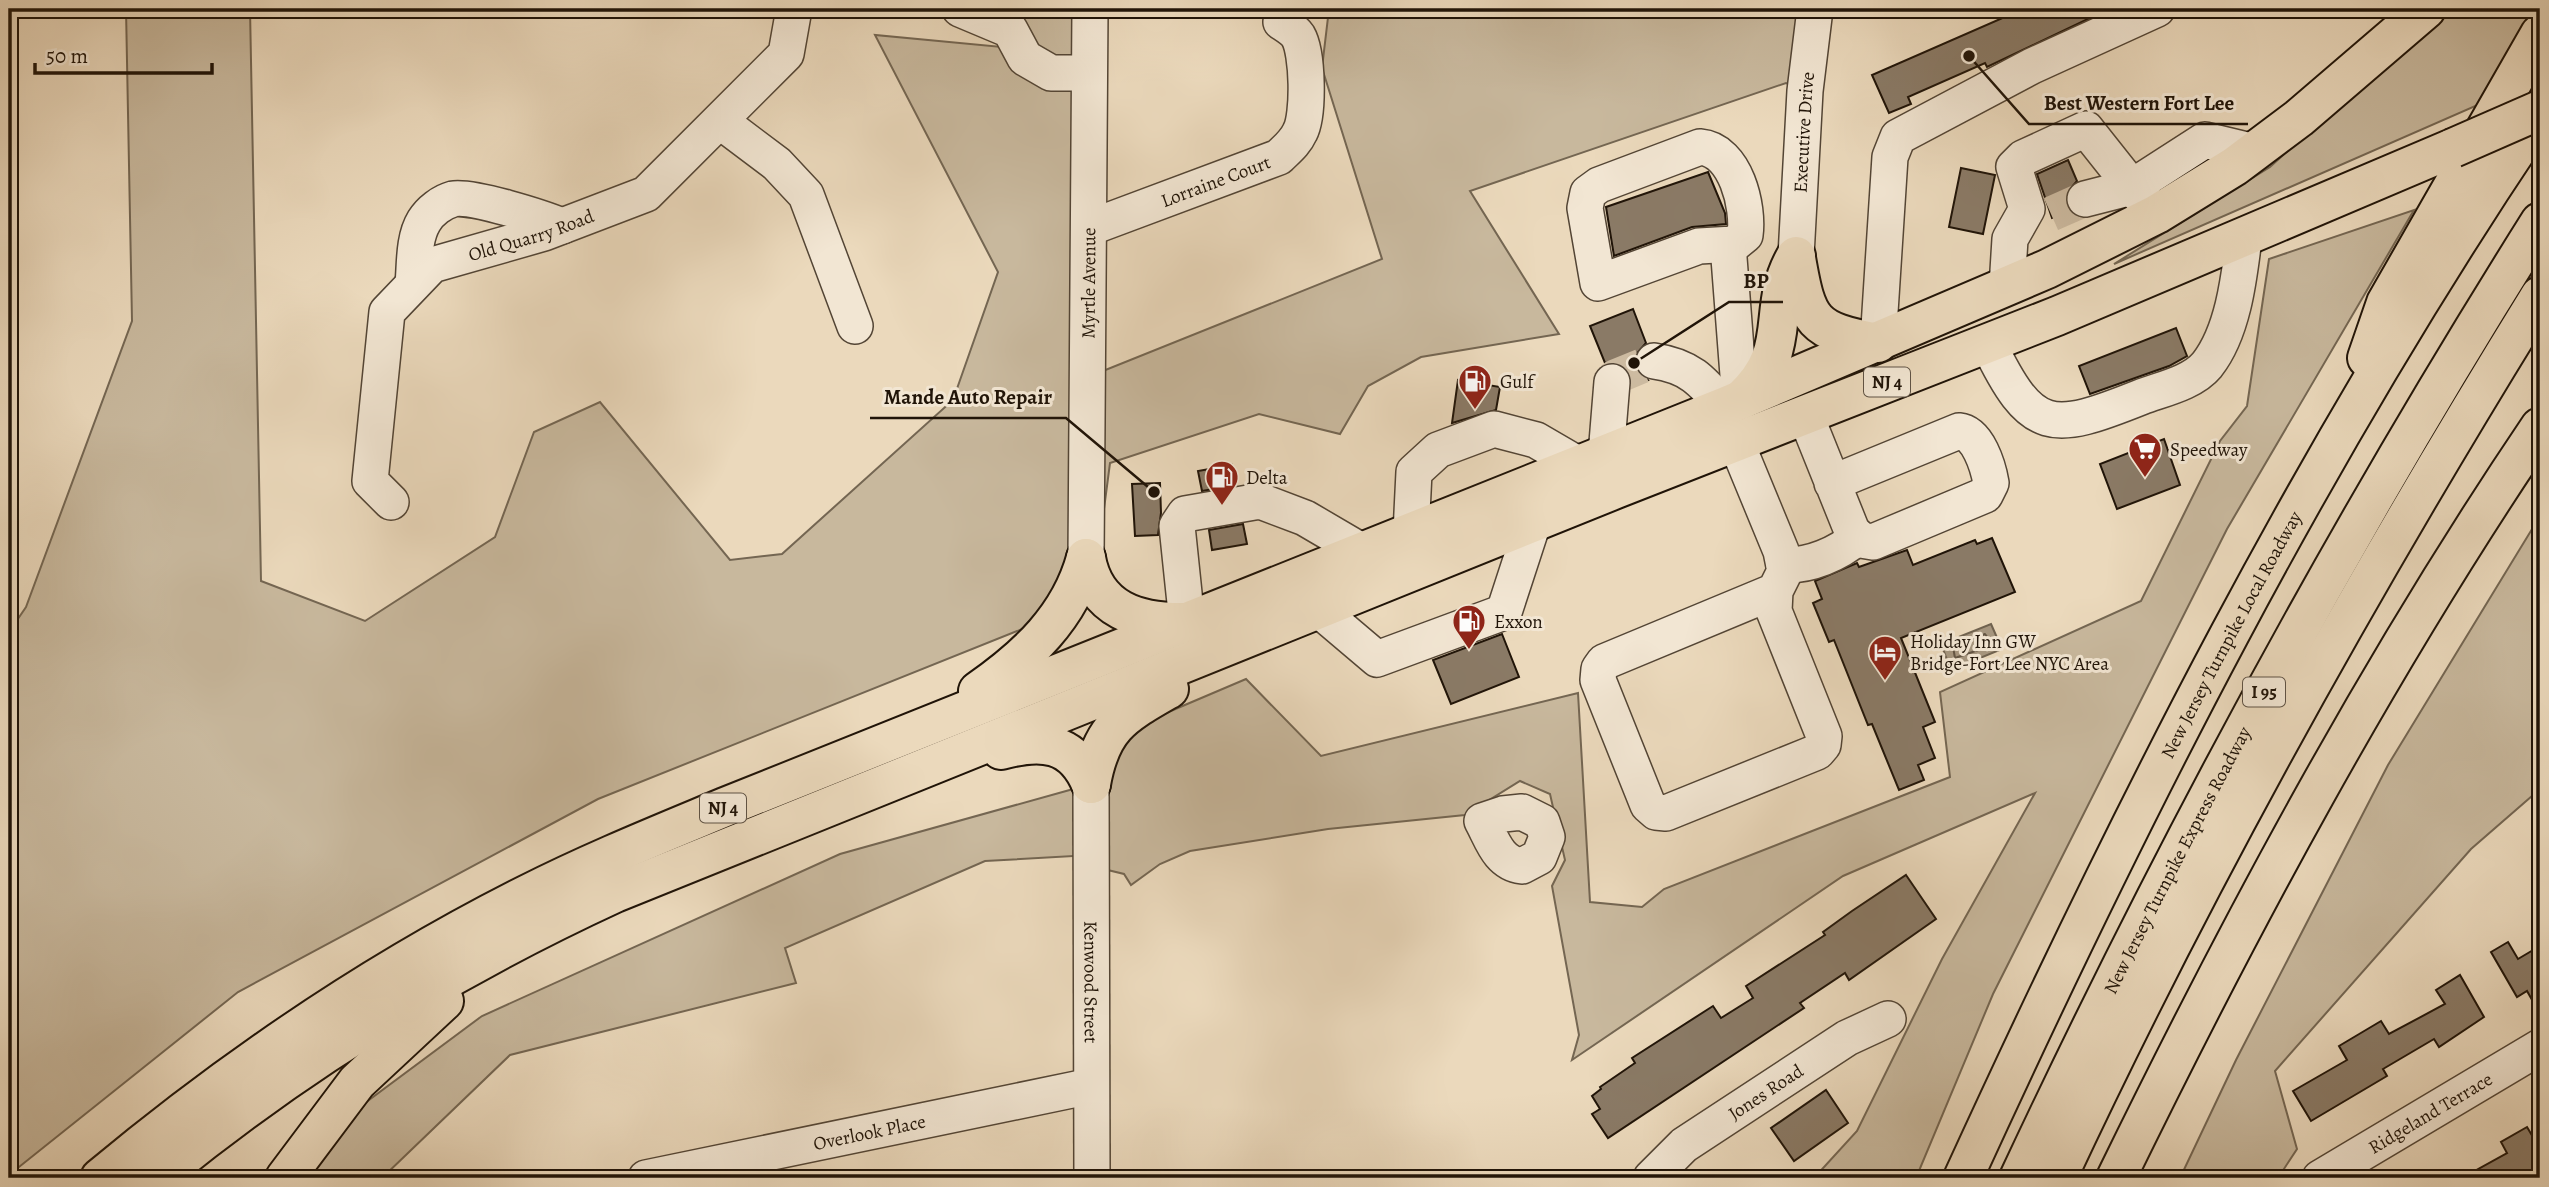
<svg xmlns="http://www.w3.org/2000/svg" width="2549" height="1187" viewBox="0 0 2549 1187" font-family="Alegreya,serif">
  <rect width="100%" height="100%" fill="#ebd9bc"/>
  <filter id="stains"><feTurbulence type="fractalNoise" baseFrequency=".00286" numOctaves="4"/><feColorMatrix values="0 0 0 0 .2 0 0 0 0 .09 0 0 0 0 .02 0 0 0 .5 -.17"/></filter>
  <radialGradient id="worn" r=".72"><stop offset=".6" stop-color="#630" stop-opacity="0"/><stop offset="1" stop-color="#630" stop-opacity=".3"/></radialGradient>
  <!-- green -->
  <g fill="#c8b89d" stroke="#746652" stroke-width="2">
    <polygon points="126,9 250,9 261,581 365,621 495,537 534,432 600,402 730,560 782,554 953,400 998,272 875,35 1012,48 1018,9 1088,9 1093,375 1382,259 1322,68 1329,9 1815,9 1805,91 1786,83 1470,191 1559,334 1421,357 1368,386 1340,434 1259,414 1110,463 1092,601 598,799 238,992 9,1175 9,632 26,607 132,321"/>
    <polygon points="2444,9 2540,9 2540,15 2480,104 2114,264 2270,167"/>
    <polygon points="2414,210 2227,529 1993,994 1916,1178 1814,1178 1857,1131 1942,959 2035,793 1843,876 1572,1060 1579,1035 1552,886 1565,860 1550,794 1520,781 1465,815 1328,829 1190,851 1160,864 1131,885 1124,874 1091,866 1091,855 985,861 785,948 796,983 510,1055 382,1178 307,1178 365,1103 482,1016 840,854 1091,784 1130,735 1152,719 1246,679 1321,756 1578,693 1590,902 1642,907 1664,889 1950,777 1940,692 2141,601 2220,441 2247,406 2269,259"/>
    <polygon points="2540,516 2540,789 2471,849 2275,1071 2297,1149 2278,1178 2180,1178 2236,1060 2388,765"/>
  </g>
  <!-- water -->
  <polygon fill="#a6967f" stroke="#70624f" stroke-width="2" points="1991,624 2002,649 1951,670 1941,644"/>
  <g fill="none" stroke-linecap="round" stroke-linejoin="round">
    <!-- shore -->
    <polygon stroke="#635544" stroke-width="2" points="1985,634 1991,642 1990,646 1955,658 1953,647"/>
  </g>
  <!-- building -->
  <g fill="#8a7a66" stroke="#201408" stroke-width="2">
    <polygon points="2023,9 2109,9 1987,67 1985,63 1908,97 1911,104 1889,113 1872,75"/>
    <polygon points="2068,160 2077,181 2066,194 2069,211 2052,218 2037,174"/>
    <polygon points="1961,168 1995,175 1983,234 1949,227"/>
    <polygon points="1708,172 1725,213 1726,224 1692,227 1614,256 1606,207"/>
    <polygon points="1633,309 1646,343 1634,357 1635,367 1648,380 1632,386 1630,374 1624,366 1614,362 1605,363 1590,326"/>
    <polygon points="2176,328 2187,356 2169,366 2090,394 2079,366"/>
    <polygon points="1458,380 1500,387 1496,410 1452,423"/>
    <polygon points="2164,439 2180,485 2117,509 2100,464"/>
    <polygon points="1232,465 1236,485 1202,491 1198,471"/>
    <polygon points="1160,483 1161,513 1158,535 1135,536 1132,484"/>
    <polygon points="1243,524 1247,544 1212,550 1209,530"/>
    <polygon points="1992,538 2015,592 1901,638 1935,722 1923,727 1935,758 1918,765 1924,780 1899,790 1872,724 1868,725 1834,640 1829,642 1813,603 1822,599 1815,581 1857,563 1859,567 1907,550 1913,565 1975,540 1977,544"/>
    <polygon points="1502,634 1519,677 1451,704 1433,660"/>
    <polygon points="1906,875 1936,919 1849,980 1845,973 1800,1003 1804,1008 1608,1138 1592,1114 1600,1109 1592,1096 1601,1089 1600,1087 1635,1063 1632,1058 1713,1006 1721,1018 1753,998 1746,986 1825,935 1823,932 1852,911"/>
    <polygon points="2508,942 2518,959 2540,946 2540,1014 2527,991 2517,997 2491,952"/>
    <polygon points="2460,975 2484,1017 2439,1047 2434,1039 2383,1069 2387,1076 2311,1121 2293,1091 2347,1060 2339,1046 2381,1021 2389,1034 2445,1004 2436,990"/>
    <polygon points="1826,1090 1848,1123 1794,1161 1771,1128"/>
    <polygon points="2527,1127 2540,1149 2540,1170 2527,1178 2462,1178 2507,1153 2501,1142"/>
  </g>
  <g fill="none" stroke-linecap="round" stroke-linejoin="round">
    <!-- minor-tunnel -->
    <g stroke="#cdbba1" stroke-width="35" stroke-dasharray="35 18" stroke-linecap="butt">
      <polyline points="2051,214 2085,199"/>
      <polyline points="1612,382 1615,377 1654,361"/>
    </g>
    <defs>
      <g id="minor">
        <polyline points="960,9 1010,30 1025,58 1051,73 1089,73"/>
        <polyline points="720,121 777,164 806,195 855,326"/>
        <path d="M1700,147C1736,150 1749,207 1745,235L1734,244L1699,246L1598,283L1585,208L1588,193L1599,185Z"/>
        <polyline points="2085,199 2132,187 2205,140 2255,152"/>
        <path id="s1" d="M1089,228L1279,157C1287,149 1295,143 1300,132C1309,115 1308,53 1298,36C1294,30 1287,26 1281,22"/>
        <polyline points="1728,245 1740,401"/>
        <path id="s2" d="M1796,256L1805,91L1815,9"/>
        <path d="M413,284C415,265 413,239 424,221C430,211 442,202 453,199C471,195 543,218 562,226"/>
        <polyline points="2007,287 2010,239 2027,209 2014,167 2023,158 2086,129 2132,187 2157,214"/>
        <polyline points="1878,343 1890,157 1898,137 2032,66 2157,9"/>
        <path d="M1988,343C2032,435 2051,433 2141,397C2162,389 2192,383 2207,365C2233,332 2239,279 2244,238"/>
        <path d="M1654,361C1689,366 1702,380 1724,407"/>
        <path d="M1805,414L1852,531L1861,540L1873,542L1985,495L1991,483C1988,466 1978,433 1959,431L1832,483"/>
        <polyline points="1736,442 1781,551 1785,571 1775,591 1774,611 1824,736 1823,745 1817,752 1666,813 1656,812 1648,805 1598,680 1599,669 1604,662 1775,591"/>
        <polyline points="1606,455 1612,382"/>
        <path id="s3" d="M391,502L370,481L387,312L432,265L544,233L646,194L786,54L794,9"/>
        <polyline points="1411,533 1414,472 1438,450 1494,429 1536,440 1579,465"/>
        <path id="s4" d="M1086,558L1090,9"/>
        <path d="M1784,565C1810,566 1838,554 1858,537"/>
        <polyline points="1318,609 1377,659 1504,612 1533,523"/>
        <polyline points="1187,622 1177,526 1185,514 1260,501 1305,518 1363,552"/>
        <path id="s5" d="M1091,784L1092,1178"/>
        <path d="M1522,812L1542,822L1547,837L1539,857L1522,866C1498,863 1492,839 1482,821L1503,814Z"/>
        <path id="s6" d="M646,1178L1091,1086"/>
        <path id="s7" d="M1651,1178L1684,1145L1847,1038L1888,1019"/>
        <path id="s8" d="M2320,1178L2540,1047"/>
      </g>
      <g id="highway">
        <path d="M1796,258C1807,322 1812,331 1878,343"/>
        <polyline points="2367,358 2386,303 2540,34"/>
        <path d="M1741,400C1797,348 1764,311 1796,256"/>
        <path d="M1086,558C1095,610 1138,623 1185,622"/>
        <path d="M978,691C1027,657 1070,617 1086,558"/>
        <path d="M1001,750C1041,739 1073,741 1091,784"/>
        <path d="M1091,784C1101,727 1122,716 1169,689"/>
        <path d="M100,1178C232,1068 373,972 526,895C591,862 658,835 725,807L1724,407L2047,269L2157,214L2235,166L2299,118L2426,9"/>
        <path d="M157,1178C297,1063 450,969 615,893L1616,489L2057,316L2453,148"/>
        <polyline points="285,1178 357,1082 444,1001"/>
        <path id="s9" d="M1963,1178C2130,813 2314,448 2540,115"/>
        <path id="s10" d="M2019,1178C2173,849 2346,530 2540,222"/>
        <path d="M2057,1178C2199,874 2363,582 2540,296"/>
        <path d="M2116,1178C2242,920 2379,665 2540,427"/>
      </g>
    </defs>
    <!-- minor casing -->
    <use href="#minor" stroke="#534535" stroke-width="38"/>
    <!-- highway casing -->
    <use href="#highway" stroke="#201408" stroke-width="42"/>
    <!-- minor -->
    <use href="#minor" stroke="#f2e6d3" stroke-width="35"/>
    <!-- highway -->
    <use href="#highway" stroke="#ebd9bc" stroke-width="38"/>
    <defs>
      <polyline id="highway-bridge" points="2453,148 2540,110"/>
    </defs>
    <!-- highway-bridge casing -->
    <use href="#highway-bridge" stroke="#201408" stroke-width="42" stroke-linecap="butt"/>
    <!-- highway-bridge -->
    <use href="#highway-bridge" stroke="#ebd9bc" stroke-width="38"/>
  </g>
  <!-- icons -->
  <defs>
    <symbol id="fuel-pin" viewBox="-11 -11 22 30"><path d="M0 17L-7.5 6A9.5 9.5 0 1 1 7.5 6Z" fill="#8f2418" stroke="#f2e6d3"/><path d="M-5.5-6h7V0h2V4h1.3V-2.5L3-4.5l.8-.8L6-3V5H2.5V1h-1V6h-7ZM-4.2-4.7v3.2H.2V-4.7Z" fill="#fff"/></symbol>
    <symbol id="supermarket-pin" viewBox="-11 -11 22 30"><path d="M0 17L-7.5 6A9.5 9.5 0 1 1 7.5 6Z" fill="#8f2418" stroke="#f2e6d3"/><path d="M-6-5.5h2.5l.6 2H6L4.5 2H-2.5L-4.4-4H-6ZM-1.5 3.2a1.3 1.3 0 1 0 .1 0ZM3 3.2a1.3 1.3 0 1 0 .1 0Z" fill="#fff"/></symbol>
    <symbol id="hotel-pin" viewBox="-11 -11 22 30"><path d="M0 17L-7.5 6A9.5 9.5 0 1 1 7.5 6Z" fill="#8f2418" stroke="#f2e6d3"/><path d="M-6-4.5h1.5V1H6V5H4.5V3h-9V5H-6ZM-4 0a1.8 1.8 0 1 1 3.6 0ZM.5 0V-2.5h3Q6-2.5 6 0Z" fill="#fff"/></symbol>
  </defs>
  <g fill-rule="evenodd">
    <use href="#fuel-pin" x="1456" y="362" width="38" height="52"/>
    <use href="#supermarket-pin" x="2126" y="430" width="38" height="52"/>
    <use href="#fuel-pin" x="1203" y="458" width="38" height="52"/>
    <use href="#fuel-pin" x="1450" y="602" width="38" height="52"/>
    <use href="#hotel-pin" x="1866" y="633" width="38" height="52"/>
  </g>
  <g text-anchor="middle" stroke-width="6" stroke-linejoin="round" paint-order="stroke">
    <!-- shield labels -->
    <g fill="#f2e6d3" stroke="#5f5345" stroke-width="2">
      <rect x="1864" y="367.5" width="46" height="29" rx="5"/>
      <rect x="2243" y="677.5" width="42" height="29" rx="5"/>
      <rect x="700" y="793.5" width="46" height="29" rx="5"/>
    </g>
    <g font-size="18" font-weight="bold" fill="#201408">
      <text x="1887" y="388">NJ 4</text>
      <text x="2264" y="698">I 95</text>
      <text x="723" y="814">NJ 4</text>
    </g>
    <!-- street labels -->
    <g font-size="19" fill="#201408" stroke="#f2e6d3">
      <text dy="7" stroke="none"><textPath href="#s2" startOffset="124">Executive Drive</textPath></text>
      <text dy="7" stroke="none"><textPath href="#s1" startOffset="135">Lorraine Court</textPath></text>
      <text dy="7" stroke="none"><textPath href="#s3" startOffset="368">Old Quarry Road</textPath></text>
      <text dy="7" stroke="none"><textPath href="#s4" startOffset="275">Myrtle Avenue</textPath></text>
      <text dy="7" stroke="none"><textPath href="#s9" startOffset="606">New Jersey Turnpike Local Roadway</textPath></text>
      <text dy="7" stroke="none"><textPath href="#s10" startOffset="355">New Jersey Turnpike Express Roadway</textPath></text>
      <text dy="7" stroke="none"><textPath href="#s5" startOffset="198">Kenwood Street</textPath></text>
      <text dy="7" stroke="none"><textPath href="#s7" startOffset="144">Jones Road</textPath></text>
      <text dy="7" stroke="none"><textPath href="#s8" startOffset="128">Ridgeland Terrace</textPath></text>
      <text dy="7" stroke="none"><textPath href="#s6" startOffset="228">Overlook Place</textPath></text>
    </g>
    <!-- poi labels -->
    <g font-size="19" fill="#201408" stroke="#f2e6d3" text-anchor="start">
      <text x="1500" y="388">Gulf</text>
      <text x="2170" y="456">Speedway</text>
      <text x="1246" y="484">Delta</text>
      <text x="1494" y="628">Exxon</text>
      <text x="1910" y="648">Holiday Inn GW<tspan x="1910" dy="22">Bridge-Fort Lee NYC Area</tspan></text>
    </g>
  </g>
  <!-- callouts -->
  <path fill="none" stroke="#201408" stroke-width="2.5" d="M1969 56L2029 124H2248M1634 363L1729 302H1783M1154 492L1066 418H870"/>
  <g fill="#201408" stroke="#f2e6d3" stroke-width="2.5">
    <circle cx="1969" cy="56" r="7"/>
    <circle cx="1634" cy="363" r="7"/>
    <circle cx="1154" cy="492" r="7"/>
  </g>
  <g font-size="21" text-anchor="middle" font-weight="bold" fill="#201408" stroke="#f2e6d3" stroke-width="6" stroke-linejoin="round" paint-order="stroke">
    <text x="2139" y="110">Best Western Fort Lee</text>
    <text x="1756" y="288">BP</text>
    <text x="968" y="404">Mande Auto Repair</text>
  </g>
  <!-- margin -->
  <rect width="2549" height="1187" fill="none" stroke="#ebd9bc" stroke-width="35"/>
  <rect x="10" y="10" width="2528" height="1166" fill="none" stroke="#201408" stroke-width="3.5"/>
  <rect x="18" y="18" width="2514" height="1152" fill="none" stroke="#201408" stroke-width="2"/>
  <!-- scale -->
  <path d="M35 63v10h177v-10" fill="none" stroke="#201408" stroke-width="3.5"/>
  <text x="46" y="63" font-size="21" fill="#201408" stroke="#f2e6d3" stroke-width="5" paint-order="stroke">50 m</text>
  <rect width="100%" height="100%" filter="url(#stains)"/>
  <rect width="100%" height="100%" fill="url(#worn)"/>
</svg>
